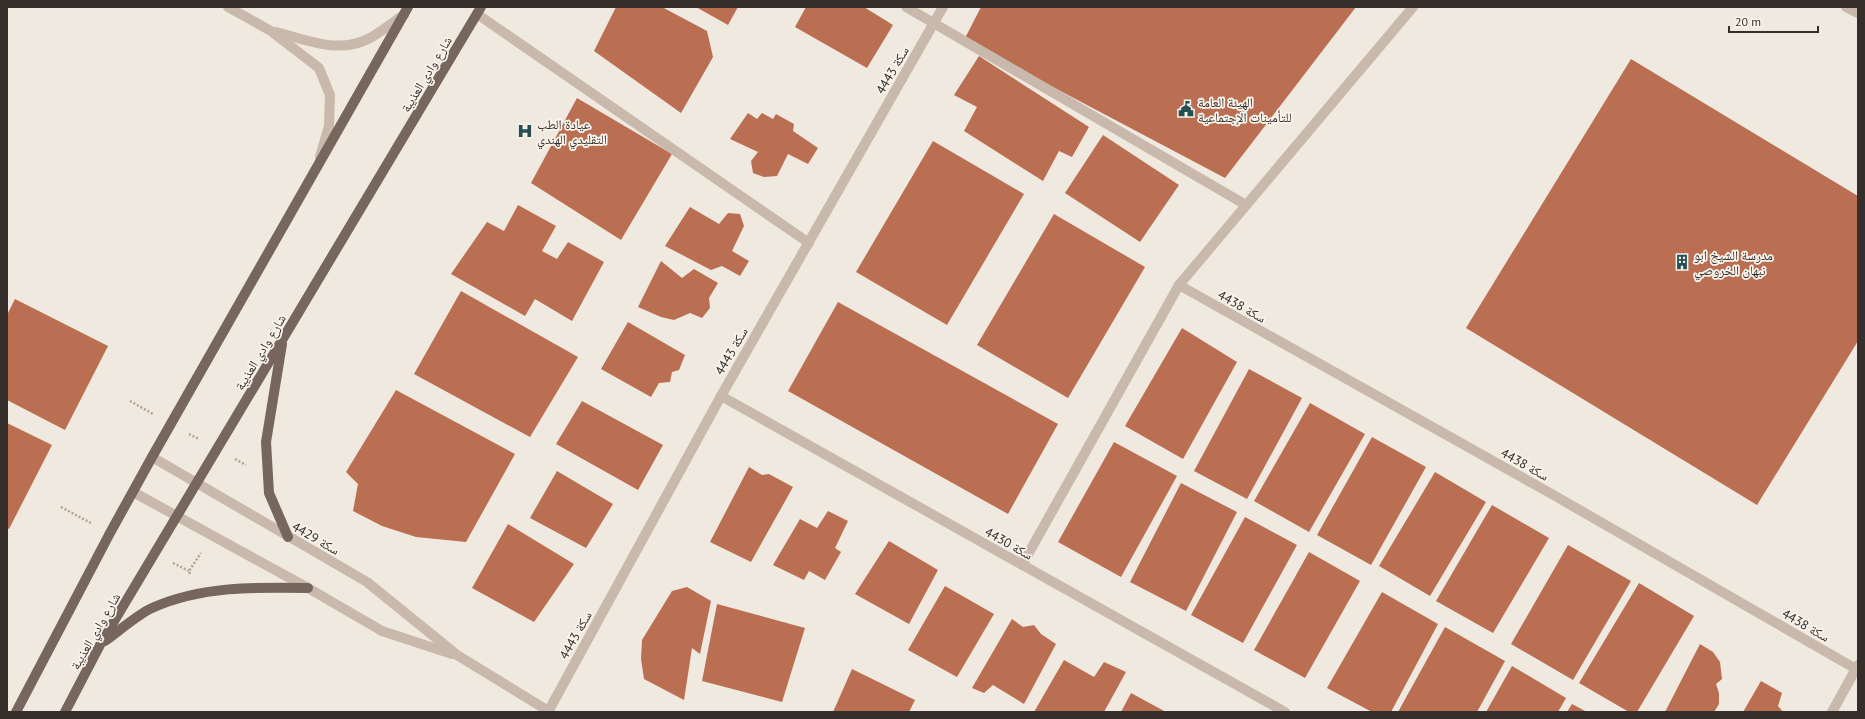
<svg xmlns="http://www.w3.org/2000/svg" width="1865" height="719" viewBox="0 0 1865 719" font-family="'PT Sans','Noto Naskh Arabic',sans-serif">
  <rect width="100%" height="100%" fill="#f0e9df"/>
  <!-- building -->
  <g fill="#ba6f53">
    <polygon points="616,7 662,7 707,31 713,57 681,113 594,51"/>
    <polygon points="696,7 738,7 728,25"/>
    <polygon points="806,7 864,7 893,25 867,68 795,27"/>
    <polygon points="981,7 1356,7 1225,178 964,40"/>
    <polygon points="979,56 1089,127 1072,157 1059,151 1043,181 964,131 977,107 954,95"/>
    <polygon points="1631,59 1858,196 1858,341 1757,505 1466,328"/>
    <polygon points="577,98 672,154 621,240 531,183"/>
    <polygon points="748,113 757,119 762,113 773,119 776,114 794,124 793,131 818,148 808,164 788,154 777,176 764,177 753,173 751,161 758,152 730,139"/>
    <polygon points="1103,135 1179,185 1140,242 1065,193"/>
    <polygon points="933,141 1024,194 947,325 856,272"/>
    <polygon points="518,205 556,226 542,251 557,259 568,242 604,262 572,321 535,299 525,316 451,274 487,222 504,231"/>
    <polygon points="690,207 719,224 728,213 740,214 744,226 732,251 749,261 740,276 722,266 711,270 665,246"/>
    <polygon points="1054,214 1145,267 1068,398 977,345"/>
    <polygon points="661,261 682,278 694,269 718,283 709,298 710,308 702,318 690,313 674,320 661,317 638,307"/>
    <polygon points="461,291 578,357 530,437 414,374"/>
    <polygon points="15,299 108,346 65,430 7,400 7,315"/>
    <polygon points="838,302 1058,424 1008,514 788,391"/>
    <polygon points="628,322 685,355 679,370 672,372 670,382 659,383 651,397 601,369"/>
    <polygon points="1182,328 1237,362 1183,459 1125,426"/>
    <polygon points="1249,369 1302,398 1247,499 1194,471"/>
    <polygon points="396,390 515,454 466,542 416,537 382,526 353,511 358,484 346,472"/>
    <polygon points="582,401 663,445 638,490 556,444"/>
    <polygon points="1310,403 1365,434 1309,532 1254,501"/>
    <polygon points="7,423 52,445 9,529 7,528"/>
    <polygon points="1372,437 1426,467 1371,565 1317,535"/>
    <polygon points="1114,442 1177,476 1121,577 1058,542"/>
    <polygon points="749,467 762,475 769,474 793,487 751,562 710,542"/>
    <polygon points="557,471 613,504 586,548 530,518"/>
    <polygon points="1435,472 1486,502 1430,596 1379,566"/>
    <polygon points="1181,483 1237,512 1186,611 1130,582"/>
    <polygon points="1492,505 1549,538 1493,633 1436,601"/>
    <polygon points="828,511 848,521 835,548 841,552 825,580 809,571 804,580 773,565 800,519 817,528"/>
    <polygon points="1245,517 1297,545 1243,643 1191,615"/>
    <polygon points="508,524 574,564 534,622 472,588"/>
    <polygon points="889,541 938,570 909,624 855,594"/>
    <polygon points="1568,545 1631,581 1573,680 1511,644"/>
    <polygon points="1309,552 1360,581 1305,678 1254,650"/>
    <polygon points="1639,583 1694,616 1637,712 1629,712 1579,683"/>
    <polygon points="945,586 994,614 957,677 908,650"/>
    <polygon points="687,587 711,601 700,654 692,648 684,700 644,679 641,659 642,640 672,591"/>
    <polygon points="1382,592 1438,624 1391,712 1372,712 1327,688"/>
    <polygon points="717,604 805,628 782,702 702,681"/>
    <polygon points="1012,619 1023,627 1034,625 1041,634 1056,644 1024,704 993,685 984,693 972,688"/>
    <polygon points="1445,627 1505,661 1477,712 1398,712"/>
    <polygon points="1700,644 1713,652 1720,662 1722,679 1716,684 1719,693 1719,704 1714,712 1665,712"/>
    <polygon points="1064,660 1094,677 1104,662 1126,672 1104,712 1034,712"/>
    <polygon points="1512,666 1566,698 1558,712 1486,712"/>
    <polygon points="852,669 915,700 909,712 833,712"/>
    <polygon points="1761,681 1782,693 1778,706 1783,712 1743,712"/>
    <polygon points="1131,693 1166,712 1121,712"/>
    <polygon points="1572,704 1587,712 1567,712"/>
  </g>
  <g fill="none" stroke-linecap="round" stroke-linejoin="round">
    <!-- path -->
    <g stroke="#b3a396" stroke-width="2.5" stroke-dasharray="2 2" stroke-linecap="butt">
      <polyline points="130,401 153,414"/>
      <polyline points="189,434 199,439"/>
      <polyline points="235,459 246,465"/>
      <polyline points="61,507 91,523"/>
      <polyline points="173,563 189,571"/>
      <polyline points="190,574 189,571 201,553"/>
    </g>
    <!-- service -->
    <g stroke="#c8b9ac" stroke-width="10">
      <polyline points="906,7 1246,205"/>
      <polyline points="477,14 809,243"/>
    </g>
    <!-- minor -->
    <g stroke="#c8b9ac" stroke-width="10">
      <polyline points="228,7 271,31 319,68 330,95 329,126 320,157"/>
      <path d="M276,32C307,40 338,54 368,39C381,33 392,22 404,15"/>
      <polyline points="1179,285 1550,493 1856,669"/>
      <polyline points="721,396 1285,712"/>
      <polyline points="1022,565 1179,285 1413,7"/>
      <polyline points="548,712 721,396 943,7"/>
      <polyline points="1832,712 1858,665"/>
    </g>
    <!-- tertiary -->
    <g stroke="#c8b9ac" stroke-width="10">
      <polyline points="1846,7 1858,13"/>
      <polyline points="152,457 367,582 457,655 550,712"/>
      <polyline points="133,492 308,588 382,631 452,654"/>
    </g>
    <!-- primary -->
    <g stroke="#77665d" stroke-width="10">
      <polyline points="282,344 266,442 269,493 288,537"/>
      <path d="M105,641C119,631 137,615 152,608C201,586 255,587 308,588"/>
      <polyline points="16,712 110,533 152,457 408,7"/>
      <polyline points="65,712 101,643 481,7"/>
    </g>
  </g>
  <!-- icons -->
  <defs>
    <symbol id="civic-bare" viewBox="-9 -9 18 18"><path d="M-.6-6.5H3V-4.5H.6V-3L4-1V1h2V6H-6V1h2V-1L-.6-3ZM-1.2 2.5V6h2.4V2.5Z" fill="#245054" stroke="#f8f3eb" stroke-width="2.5" paint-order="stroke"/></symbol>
    <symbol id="hospital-bare" viewBox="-9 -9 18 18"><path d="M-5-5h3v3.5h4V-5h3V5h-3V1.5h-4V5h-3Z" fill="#245054" stroke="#f8f3eb" stroke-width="2.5" paint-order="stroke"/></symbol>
    <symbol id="building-bare" viewBox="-9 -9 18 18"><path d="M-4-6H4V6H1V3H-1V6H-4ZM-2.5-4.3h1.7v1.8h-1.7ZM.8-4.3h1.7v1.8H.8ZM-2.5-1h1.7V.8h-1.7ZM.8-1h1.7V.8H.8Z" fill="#245054" stroke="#f8f3eb" stroke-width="2.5" paint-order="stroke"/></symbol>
  </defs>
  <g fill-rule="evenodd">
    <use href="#civic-bare" x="1175" y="98" width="22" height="22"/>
    <use href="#hospital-bare" x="514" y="120" width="22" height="22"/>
    <use href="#building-bare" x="1671" y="251" width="22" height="22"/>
  </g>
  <g text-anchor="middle" stroke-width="3.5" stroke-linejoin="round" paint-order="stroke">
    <!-- street labels -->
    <g font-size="13" fill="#362e2a" stroke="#f8f3eb">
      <text transform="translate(892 70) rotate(-60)" y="5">سكة 4443</text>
      <text transform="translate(426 74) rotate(-59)" y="5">شارع وادي العذيبة</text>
      <text transform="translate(1242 306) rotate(29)" y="5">سكة 4438</text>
      <text transform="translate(731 351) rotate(-60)" y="5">سكة 4443</text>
      <text transform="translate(260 352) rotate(-59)" y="5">شارع وادي العذيبة</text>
      <text transform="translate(1525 464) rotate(29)" y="5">سكة 4438</text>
      <text transform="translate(316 538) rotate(30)" y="5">سكة 4429</text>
      <text transform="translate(1009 543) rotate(29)" y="5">سكة 4430</text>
      <text transform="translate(1806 625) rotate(30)" y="5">سكة 4438</text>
      <text transform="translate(95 631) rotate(-60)" y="5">شارع وادي العذيبة</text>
      <text transform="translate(575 635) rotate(-61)" y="5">سكة 4443</text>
    </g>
    <!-- poi labels -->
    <g font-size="13" fill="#362e2a" stroke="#f8f3eb" text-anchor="start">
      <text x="1198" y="107">الهيئة العامة<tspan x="1198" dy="15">للتأمينات الإجتماعية</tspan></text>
      <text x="537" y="129">عيادة الطب<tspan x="537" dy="15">التقليدي الهندي</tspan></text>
      <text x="1694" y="260">مدرسة الشيخ ابو<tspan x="1694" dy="15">نبهان الخروصي</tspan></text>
    </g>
  </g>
  <!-- border -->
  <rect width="1865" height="719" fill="none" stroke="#362e2a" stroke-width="16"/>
  <!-- scale -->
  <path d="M1729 26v6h89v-6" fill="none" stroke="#362e2a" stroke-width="2"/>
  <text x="1735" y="26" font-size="12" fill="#362e2a" stroke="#f8f3eb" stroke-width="3" paint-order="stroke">20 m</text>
</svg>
